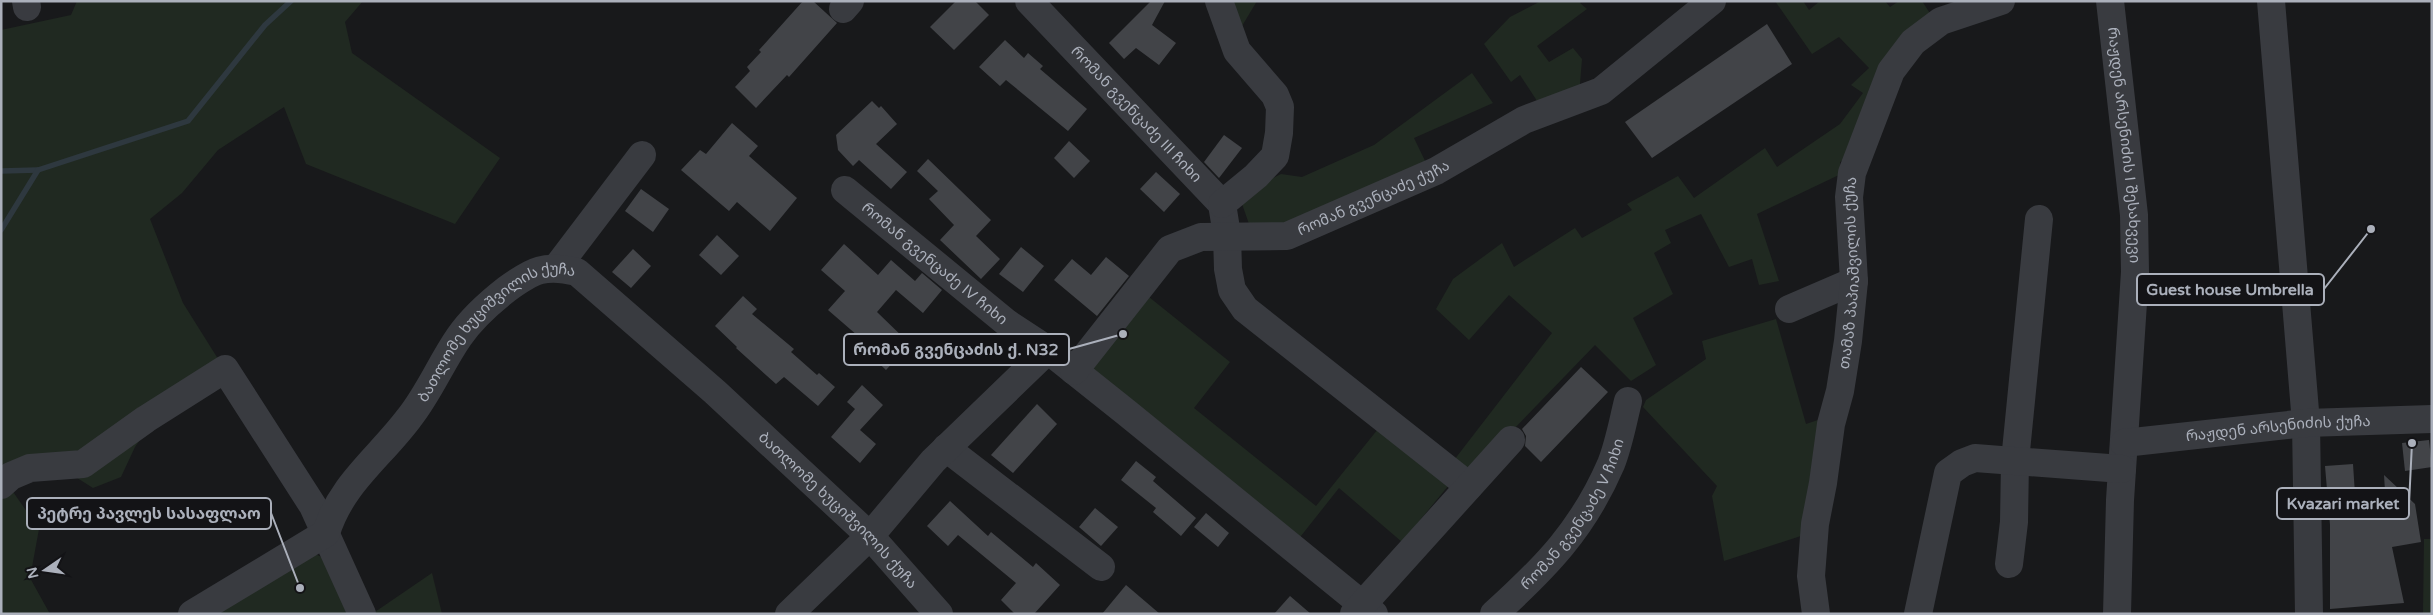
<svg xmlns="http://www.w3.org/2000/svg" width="2433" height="615" viewBox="0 0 2433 615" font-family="'Varela Round','Noto Sans Georgian',sans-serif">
  <rect width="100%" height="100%" fill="#18191b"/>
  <!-- green -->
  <g fill="#202921">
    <polygon points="77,1 363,1 345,22 352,53 500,158 455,224 306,164 284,107 218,150 182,193 150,219 183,303 220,362 152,422 135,447 121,477 93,488 52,462 9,486 39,529 30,578 50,614 1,614 1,30 71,15"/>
    <polygon points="1222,1 1257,1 1236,36"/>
    <polygon points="1541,1 1582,1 1580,3 1587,9 1537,46 1549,62 1573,48 1582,59 1579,96 1541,107 1520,75 1511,82 1484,44 1510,17"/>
    <polygon points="1775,1 1803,1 1809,10 1820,1 1885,1 1890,7 1899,1 1922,1 1933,18 1855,152 1840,162 1841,174 1757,214 1779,281 1759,285 1752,259 1729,267 1701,214 1665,230 1671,243 1654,253 1673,294 1633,318 1656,365 1631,381 1595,345 1511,432 1465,475 1451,464 1552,333 1509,295 1469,340 1436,309 1453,279 1502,243 1514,267 1575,228 1582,238 1632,210 1627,204 1678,176 1694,198 1765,148 1777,167 1840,124 1863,93 1851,85 1869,68 1839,37 1812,54"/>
    <polygon points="1472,73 1493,103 1414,138 1428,167 1280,229 1249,224 1241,201 1255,187 1281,174 1302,177 1374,145"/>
    <polygon points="1144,293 1230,362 1194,408 1316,506 1382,424 1453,480 1402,542 1339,488 1297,541 1091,369"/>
    <polygon points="1776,319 1806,424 1818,420 1810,533 1724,561 1712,496 1717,486 1643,407 1646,400 1706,359 1702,341"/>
    <polygon points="2424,539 2432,539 2432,614 2423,614"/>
    <polygon points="313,553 328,560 355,614 212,614"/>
    <polygon points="432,573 442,614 372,614"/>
  </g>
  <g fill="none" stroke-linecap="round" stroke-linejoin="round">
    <!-- stream -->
    <g stroke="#2e383f" stroke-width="5.5">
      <polyline points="1,171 38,170"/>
      <polyline points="1,230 38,170 188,121 265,25 291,1"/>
    </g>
  </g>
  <!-- building -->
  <g fill="#424448">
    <polygon points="803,1 813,1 837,23 789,77 787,75 756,108 735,87 750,71 747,67 761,52 759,50"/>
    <polygon points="956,1 975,1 989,15 954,50 930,27"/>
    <polygon points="1151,1 1165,1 1152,25 1176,43 1159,65 1136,48 1124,59 1109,43"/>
    <polygon points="1767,24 1792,64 1652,158 1625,122"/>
    <polygon points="1005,40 1024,58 1028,53 1043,66 1040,69 1087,109 1068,131 1006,80 1000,86 979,67"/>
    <polygon points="872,101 879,108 881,106 897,124 876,144 907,172 891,189 859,160 853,166 838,150 836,135"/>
    <polygon points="732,123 758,146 749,156 797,198 770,231 737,202 729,211 681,170 700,150 706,154"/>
    <polygon points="1224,135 1242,148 1219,178 1204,162"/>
    <polygon points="1069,141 1090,161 1074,178 1054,158"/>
    <polygon points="928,159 991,220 976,236 1000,259 981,279 940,240 954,225 929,199 938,191 917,171"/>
    <polygon points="1156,172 1180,194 1164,212 1140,189"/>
    <polygon points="641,189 669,209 653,232 625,211"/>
    <polygon points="717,235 739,256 721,275 699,255"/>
    <polygon points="844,244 878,275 891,260 915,281 922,273 942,290 923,313 896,290 877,312 910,344 886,370 861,346 865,342 828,310 845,291 821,270"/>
    <polygon points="1021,247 1044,266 1023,292 999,274"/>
    <polygon points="633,249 651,266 631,288 612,272"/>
    <polygon points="1106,257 1129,276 1097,316 1054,280 1072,259 1091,275"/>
    <polygon points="743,296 757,309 752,314 794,349 791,352 817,375 819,373 835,387 818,406 784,377 776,384 736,348 737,347 715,326"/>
    <polygon points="1581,367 1608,392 1541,462 1525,446 1526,436 1522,429"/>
    <polygon points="862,385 883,405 860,430 876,444 860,463 831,437 855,409 847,402"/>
    <polygon points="1037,404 1057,424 1013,473 991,455"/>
    <polygon points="2429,440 2432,467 2405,471 2402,443"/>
    <polygon points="1136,461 1156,477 1153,481 1196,518 1181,536 1153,512 1156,508 1121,480"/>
    <polygon points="2353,464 2355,494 2385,491 2384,475 2415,504 2421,542 2392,547 2404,603 2330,609 2330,525 2325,466"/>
    <polygon points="950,501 988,536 991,532 1033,567 1036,563 1060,585 1034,614 1015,614 1001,600 1016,583 958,535 948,546 927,526"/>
    <polygon points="1095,508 1118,527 1101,546 1079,527"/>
    <polygon points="1206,513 1229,533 1218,547 1194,527"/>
    <polygon points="1126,585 1160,614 1102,614"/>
    <polygon points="1290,596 1311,614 1274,614"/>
  </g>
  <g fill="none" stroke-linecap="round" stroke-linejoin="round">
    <!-- minor -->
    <g stroke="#393b40" stroke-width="28">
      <polyline points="26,1 27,7"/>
      <path id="s1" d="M1029,1L1222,204L1227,235L1228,269L1232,290L1245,309L1469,486"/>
      <polyline points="1219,1 1237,51 1275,95 1280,107 1279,133 1275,156 1256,176 1222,204"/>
      <path id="s2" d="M2110,1L2134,215L2135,272L2120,500L2117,614"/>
      <polyline points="2271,1 2306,423 2309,614"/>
      <polyline points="843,9 850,1"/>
      <path id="s3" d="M845,190L1007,323L1048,350L1127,413L1374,614"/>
      <polyline points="557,267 642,155"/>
      <polyline points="1789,309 1854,281"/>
      <path id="s4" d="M1074,371L1170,249L1201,237L1287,236L1436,171L1524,120L1601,91L1712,1"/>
      <path id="s5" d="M2124,443L2306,423L2432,419"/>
      <polyline points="946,448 1101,567"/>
      <polyline points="1,485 11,476 30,468 83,464 146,419 225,369 313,506 362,614"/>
      <polyline points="2009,564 2014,522 2015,461 2039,219"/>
      <path id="s6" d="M192,614L326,533C341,484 379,458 409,418C429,393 441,363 459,337C472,318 489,303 507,289C533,270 545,264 577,272L715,392L870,536L939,614"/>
      <polyline points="789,614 870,536 933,461 1048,350"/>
      <polyline points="1354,614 1511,440"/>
      <path id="s7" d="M1494,614C1546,567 1583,529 1611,464C1619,444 1623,421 1628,401"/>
      <path id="s8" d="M1816,614L1811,576L1815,524L1823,483L1831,424L1840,391L1848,341L1854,281L1849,197L1852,173L1891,71L1913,42L1941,21L2001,1"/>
      <polyline points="1918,614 1948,473 1962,463 1975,458 2122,469"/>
    </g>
  </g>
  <g text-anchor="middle" stroke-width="5" stroke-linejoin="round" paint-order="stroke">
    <!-- street labels -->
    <g font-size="15" fill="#abb0bb" stroke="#131316">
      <text dy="5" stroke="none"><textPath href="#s1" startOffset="156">რომან გვენცაძე III ჩიხი</textPath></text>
      <text dy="5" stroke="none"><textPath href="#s2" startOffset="145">რაჟდენ არსენიძის I შესახვევი</textPath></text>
      <text dy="5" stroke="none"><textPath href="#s4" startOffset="369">რომან გვენცაძე ქუჩა</textPath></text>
      <text dy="5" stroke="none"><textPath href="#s3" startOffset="116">რომან გვენცაძე IV ჩიხი</textPath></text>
      <text dy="5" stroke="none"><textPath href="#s8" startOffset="345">თამაზ პაპიაშვილის ქუჩა</textPath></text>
      <text dy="5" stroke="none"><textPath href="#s6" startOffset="429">ბათლომე ხუციშვილის ქუჩა</textPath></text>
      <text dy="5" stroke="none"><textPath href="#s5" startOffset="155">რაჟდენ არსენიძის ქუჩა</textPath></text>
      <text dy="5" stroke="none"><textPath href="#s6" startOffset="892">ბათლომე ხუციშვილის ქუჩა</textPath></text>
      <text dy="5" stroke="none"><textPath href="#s7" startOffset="129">რომან გვენცაძე V ჩიხი</textPath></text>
    </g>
  </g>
  <!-- callouts -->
  <path fill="none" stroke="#abb0bb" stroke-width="2" d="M2371 229L2324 289M1123 334L1069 349M2412 443L2409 504M300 588L271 513"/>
  <g fill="#abb0bb" stroke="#131316" stroke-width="2">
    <circle cx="2371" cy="229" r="5"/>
    <circle cx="1123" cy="334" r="5"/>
    <circle cx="2412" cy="443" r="5"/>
    <circle cx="300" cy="588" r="5"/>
  </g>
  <g fill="#131316" stroke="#abb0bb" stroke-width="2">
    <rect x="2137" y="274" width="187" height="31" rx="5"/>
    <rect x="844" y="334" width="225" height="31" rx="5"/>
    <rect x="2277" y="488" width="132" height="31" rx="5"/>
    <rect x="27" y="498" width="244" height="31" rx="5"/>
  </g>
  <g font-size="16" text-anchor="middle" font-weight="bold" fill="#abb0bb">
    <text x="2230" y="295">Guest house Umbrella</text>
    <text x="956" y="355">რომან გვენცაძის ქ. N32</text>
    <text x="2343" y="509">Kvazari market</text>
    <text x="149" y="519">პეტრე პავლეს სასაფლაო</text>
  </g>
  <!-- border -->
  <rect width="2433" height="615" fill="none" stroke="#abb0bb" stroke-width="5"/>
  <!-- north arrow -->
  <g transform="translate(45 570) rotate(257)" stroke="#131316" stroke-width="4" paint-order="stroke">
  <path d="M0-4L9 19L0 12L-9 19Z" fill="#abb0bb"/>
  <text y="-8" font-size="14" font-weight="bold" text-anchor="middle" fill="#abb0bb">N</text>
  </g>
</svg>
